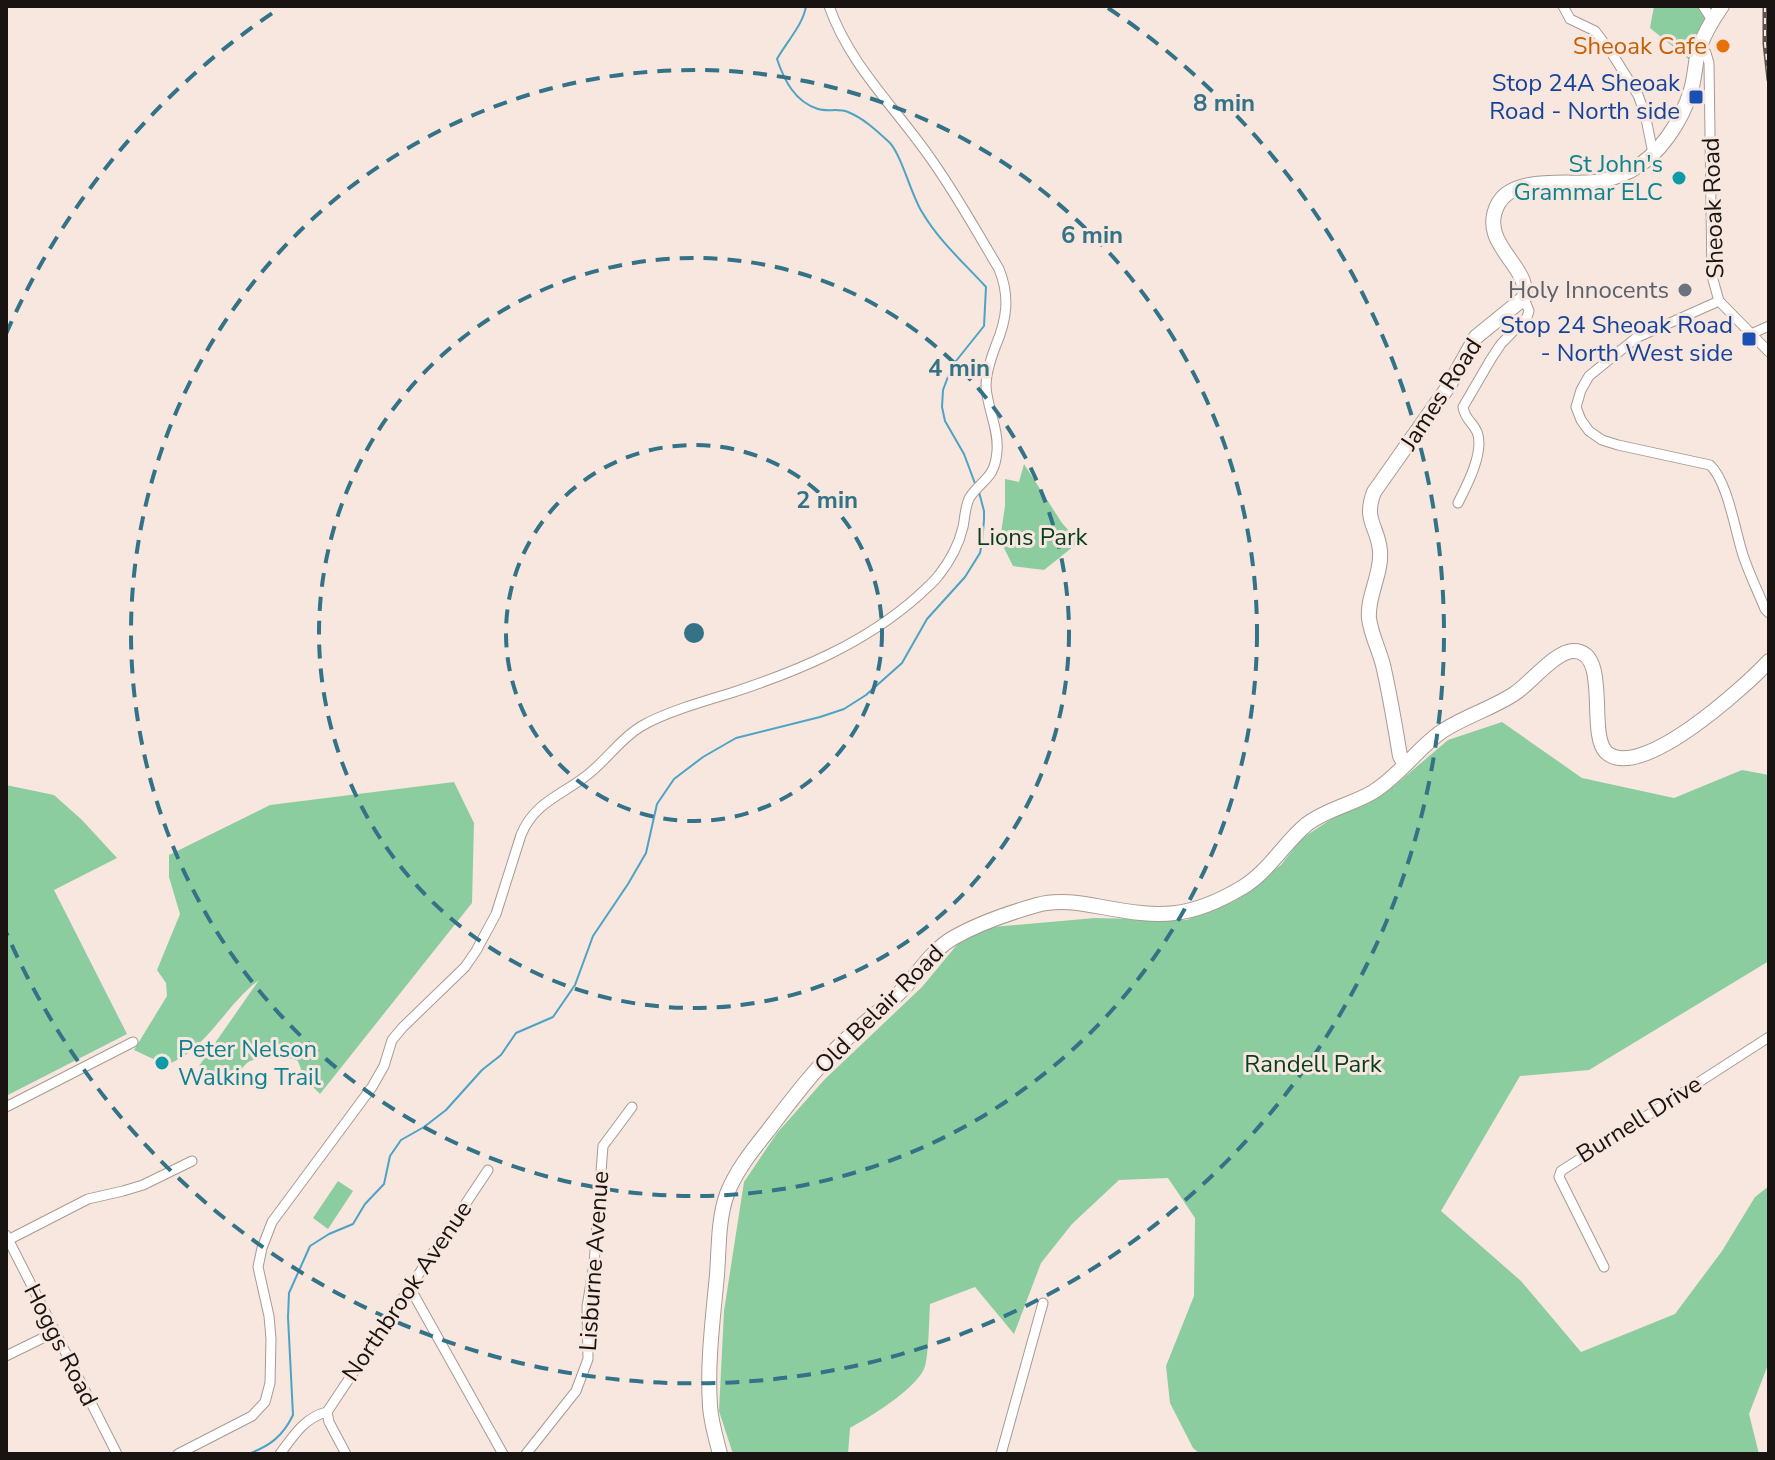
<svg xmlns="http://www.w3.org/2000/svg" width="1775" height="1460" viewBox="0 0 1775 1460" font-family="'Nunito Sans',sans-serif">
  <rect width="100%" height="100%" fill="#f7e7df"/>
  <!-- green -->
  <g fill="#8ccd9f">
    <polygon points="1654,6 1700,6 1706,21 1691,61 1650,28"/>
    <polygon points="1024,464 1062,523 1079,542 1044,570 1013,566 1000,540 1005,506 1005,479 1019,482"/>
    <path d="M1502,722L1582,778L1674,798L1742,770L1769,775V961L1589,1070L1520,1076L1441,1211L1521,1281L1581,1352L1675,1314L1722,1251L1755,1197L1769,1186V1362L1749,1414L1759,1454H1200L1193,1448L1170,1403L1166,1366L1194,1296L1195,1218L1168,1178L1119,1180L1072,1224L1041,1263L1014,1334L975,1287L930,1304C929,1317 929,1363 923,1371C910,1393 871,1416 850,1428L848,1454H733L719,1411L724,1311L744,1182L777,1133L825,1079L922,987L970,929L1095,918L1187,920L1238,896L1281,865L1301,839L1336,816L1394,786L1448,740Z"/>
    <path d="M454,782L474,823L472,903L320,1094L304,1078L298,1061C286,1055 258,1055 247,1063C241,1068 235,1079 231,1085L199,1066L259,980C226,1004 206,1051 166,1065L134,1050L167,996L166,983L157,970L180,914L169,877V855L270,805Z"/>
    <polygon points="6,785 54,795 82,820 117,858 54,890 127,1034 6,1096"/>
    <polygon points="338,1181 353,1191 328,1229 313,1218"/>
  </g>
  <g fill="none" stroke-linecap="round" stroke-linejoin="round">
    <!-- stream -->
    <g stroke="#4da3c3" stroke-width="2">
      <path d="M806,6C804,23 786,43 777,59C784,80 795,102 818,109C828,112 838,108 848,112C863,118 876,130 888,141C901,152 911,195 922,212C939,241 963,262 986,287L984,326L952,366L943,390L942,407L945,421L964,454L976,486"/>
      <path d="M248,1454C270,1446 283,1436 293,1415L288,1317L289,1293L310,1246L329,1234L353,1224L365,1204L384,1184L390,1156L401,1140L424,1127L446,1110L482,1070L501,1055L516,1033L553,1017L575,985L593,936L628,884L646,853L657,804L674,779L703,757L736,738L820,717L844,709L866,695L902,663L927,619L965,577L980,553L982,543L984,520V511L979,492"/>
    </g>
    <defs>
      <g id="street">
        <polyline points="1563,6 1570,19 1595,31 1611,52 1638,95 1645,114 1653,153"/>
        <polyline points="1703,6 1712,20"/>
        <polyline points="1699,48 1706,53 1709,63 1712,276 1719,301 1769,352"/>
        <path d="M1719,301L1636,338L1589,376L1581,390L1576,407L1581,420L1589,431L1602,440L1618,445L1710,465C1728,482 1735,531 1743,555C1749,574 1758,591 1765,609L1769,613"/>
        <polyline points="1751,334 1769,326"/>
        <path d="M1458,503C1467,485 1483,455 1478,435C1475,423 1465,421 1463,407L1491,359L1501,344L1527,317L1529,311L1524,298"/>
        <polyline points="6,1107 133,1042"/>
        <polyline points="6,1235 117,1454"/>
        <polyline points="8,1240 88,1199 123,1191 143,1185 192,1161"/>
        <polyline points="1604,1267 1559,1177 1561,1171 1769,1037"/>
        <polyline points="410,1288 503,1454"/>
        <polyline points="6,1356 55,1332"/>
        <polyline points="327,1412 488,1170"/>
        <polyline points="327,1412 329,1422 346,1454"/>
        <path d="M178,1454L252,1416L265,1402L270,1383L271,1339L269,1316L258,1267L262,1248L272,1222L372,1087L384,1066L392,1040L403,1027L465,967L476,951L496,914L521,835C534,803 560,796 586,776C606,761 619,740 640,727C663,713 704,701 731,693C798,671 864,644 918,596C925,589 933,583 939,575C950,561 959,544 963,527C965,518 965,505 970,497C982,479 995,479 997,451C999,429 987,408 986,386C986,372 991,358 996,345C1007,319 1010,296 999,269C977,232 956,194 931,159C896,108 850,66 829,6"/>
        <path d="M280,1454C293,1436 305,1417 327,1412"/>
        <polyline points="526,1454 576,1391 588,1359 587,1307 594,1264 603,1146 632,1107"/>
        <polyline points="1001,1454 1043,1303"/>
      </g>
      <g id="secondary">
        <path d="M1405,765L1400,756C1395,726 1390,695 1383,665C1379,649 1371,635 1369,618C1367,596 1382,574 1380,551C1378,526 1363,521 1374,492L1448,387L1476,337L1524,298C1532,266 1477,244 1498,204C1513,175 1569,185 1595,182C1607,181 1619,176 1630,171C1659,156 1682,121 1691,90C1695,77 1695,62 1699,49C1704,33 1713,19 1722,6"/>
        <path d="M720,1454C716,1438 711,1422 710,1406C707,1363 713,1318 717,1275C719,1249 718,1219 727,1194C736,1171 751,1152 767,1132C790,1102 813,1071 840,1045C858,1027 878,1013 896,996C916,978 929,952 953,938C979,923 1009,913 1037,905C1058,899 1080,903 1102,907C1160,918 1190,919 1243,887C1269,871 1284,843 1307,824C1327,809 1353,804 1373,792C1399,776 1417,749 1441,732C1463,717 1491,709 1514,694C1530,684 1554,652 1573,651C1611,650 1587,733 1606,752C1639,784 1747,685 1769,661"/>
      </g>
    </defs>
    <!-- street casing -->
    <use href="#street" stroke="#a89a92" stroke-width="11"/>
    <!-- secondary casing -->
    <use href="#secondary" stroke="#a89a92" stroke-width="16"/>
    <!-- street -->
    <use href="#street" stroke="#fff" stroke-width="9"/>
    <!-- secondary -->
    <use href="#secondary" stroke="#fff" stroke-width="14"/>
    <defs>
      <polyline id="rail" points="1765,6 1765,44 1769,80"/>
    </defs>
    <!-- rail casing -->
    <use href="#rail" stroke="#5c534f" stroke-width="5"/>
    <!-- rail -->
    <use href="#rail" stroke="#f7e7df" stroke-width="2" stroke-dasharray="6" stroke-linecap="butt"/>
  </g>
  <!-- distance rings -->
  <g fill="none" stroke="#337287" stroke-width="4" stroke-dasharray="14 10">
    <circle cx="694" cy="633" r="188"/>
    <circle cx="694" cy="633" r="375"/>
    <circle cx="694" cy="633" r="563"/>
    <path d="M6 334A750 750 0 0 1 280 8M1108 8A750 750 0 1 1 6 932"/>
  </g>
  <!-- markers -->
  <circle fill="#e8710a" stroke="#f7e7df" stroke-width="3" cx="1723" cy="46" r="8"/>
  <g fill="#1a4fb4" stroke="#f7e7df" stroke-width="3">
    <rect x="1688" y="89" width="16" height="16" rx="4"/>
    <rect x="1741" y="331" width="16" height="16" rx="4"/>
  </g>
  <g fill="#0f9aa8" stroke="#f7e7df" stroke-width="3">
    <circle cx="1679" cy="178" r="8"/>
    <circle cx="162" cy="1063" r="8"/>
  </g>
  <circle fill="#6b7280" stroke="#f7e7df" stroke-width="3" cx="1685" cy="290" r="8"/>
  <g text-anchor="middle" stroke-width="6" stroke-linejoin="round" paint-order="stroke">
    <!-- food labels -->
    <g font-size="24" fill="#c56008" stroke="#f7e7df" text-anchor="end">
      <text x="1707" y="54">Sheoak Cafe</text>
    </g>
    <!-- transit labels -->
    <g font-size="24" fill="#164399" stroke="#f7e7df" text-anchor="end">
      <text x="1680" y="91">Stop 24A Sheoak<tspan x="1680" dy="28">Road - North side</tspan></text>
      <text x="1733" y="333">Stop 24 Sheoak Road<tspan x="1733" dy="28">- North West side</tspan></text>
    </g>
    <!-- culture labels -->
    <g font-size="24" fill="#0d838f" stroke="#f7e7df" text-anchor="end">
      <text x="1663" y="172">St John's<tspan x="1663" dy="28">Grammar ELC</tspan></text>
      <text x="178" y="1057" text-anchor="start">Peter Nelson<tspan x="178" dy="28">Walking Trail</tspan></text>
    </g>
    <!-- street labels -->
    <g font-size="24" fill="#191411" stroke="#f7e7df">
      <text transform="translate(1713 208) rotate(-92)" y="8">Sheoak Road</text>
      <text transform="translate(1441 394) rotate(-57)" y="8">James Road</text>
      <text transform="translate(879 1009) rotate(-45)" y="8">Old Belair Road</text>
      <text transform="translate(1639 1119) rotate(-32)" y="8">Burnell Drive</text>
      <text transform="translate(594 1261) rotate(-86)" y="8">Lisburne Avenue</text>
      <text transform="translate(407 1291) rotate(-56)" y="8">Northbrook Avenue</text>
      <text transform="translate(61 1345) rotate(63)" y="8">Hoggs Road</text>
    </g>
    <!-- worship labels -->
    <g font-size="24" fill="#5b616d" stroke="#f7e7df" text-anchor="end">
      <text x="1669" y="298">Holy Innocents</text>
    </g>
    <!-- park labels -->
    <g font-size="24" fill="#093d1f" stroke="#f7e7df">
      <text x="1032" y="545">Lions Park</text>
      <text x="1313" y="1072">Randell Park</text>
    </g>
  </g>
  <circle cx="694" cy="633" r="12" fill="#337287" stroke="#f7e7df" stroke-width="4"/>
  <g font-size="24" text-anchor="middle" font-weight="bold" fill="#337287" stroke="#f7e7df" stroke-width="6" stroke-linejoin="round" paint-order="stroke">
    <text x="1224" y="111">8 min</text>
    <text x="1092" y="243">6 min</text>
    <text x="959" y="376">4 min</text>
    <text x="827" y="508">2 min</text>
  </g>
  <!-- border -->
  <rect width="1775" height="1460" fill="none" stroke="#191411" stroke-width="16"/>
</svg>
